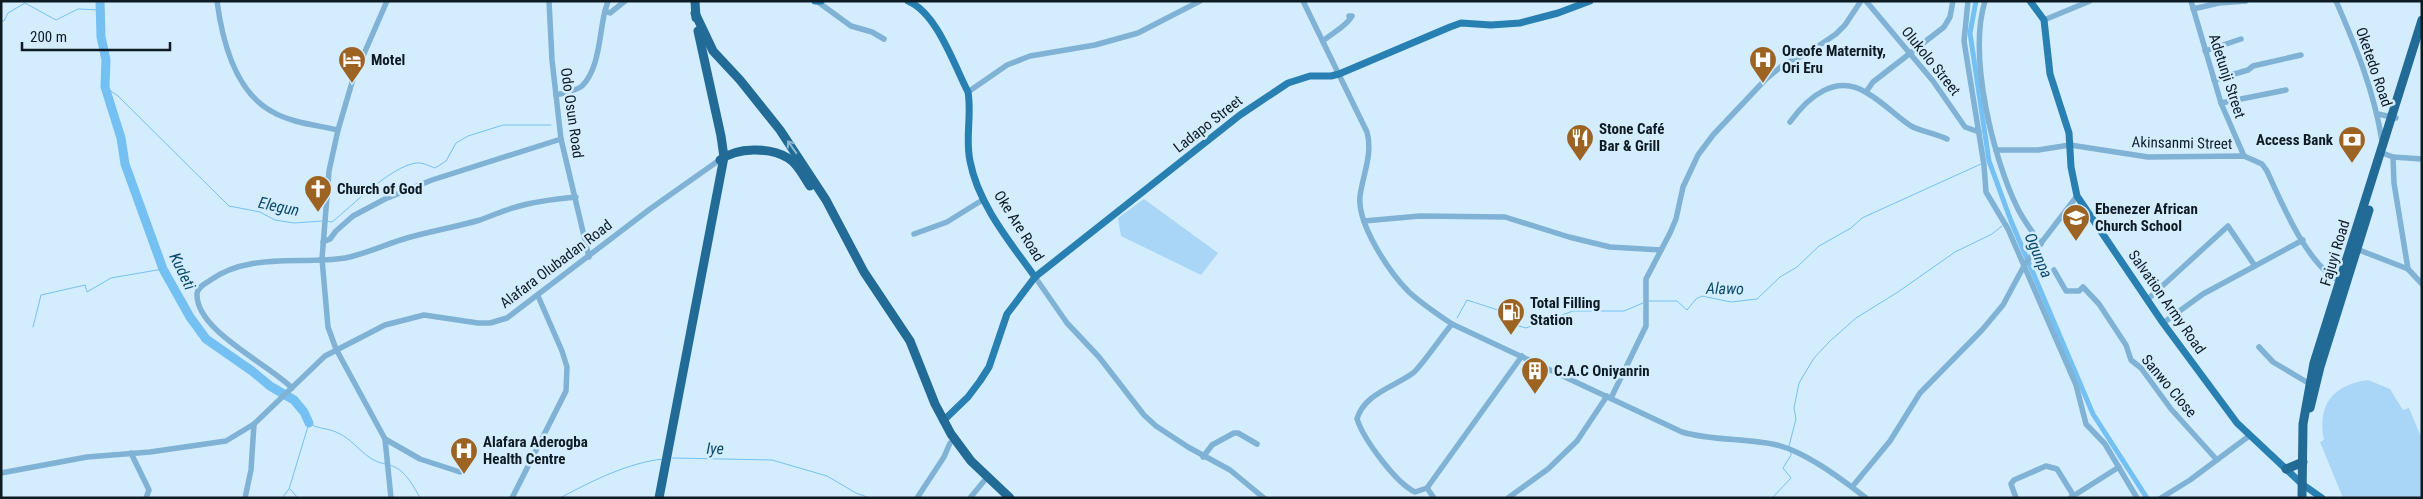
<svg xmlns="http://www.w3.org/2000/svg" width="2423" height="499" viewBox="0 0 2423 499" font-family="'Roboto Condensed',sans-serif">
  <rect width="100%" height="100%" fill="#d3edff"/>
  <!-- green -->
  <g fill="#a9d6f6">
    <polygon points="1144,199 1218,253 1201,275 1121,236 1118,218"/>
    <path d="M2368,380L2390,389L2403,410L2409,408L2422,439V498H2343L2320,442L2324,440C2317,404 2333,385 2368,380Z"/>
  </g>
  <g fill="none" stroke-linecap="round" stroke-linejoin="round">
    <!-- stream -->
    <g stroke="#74c0f2" stroke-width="1">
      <polyline points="1,20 4,21 8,13 25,3 56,20 78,9 101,10"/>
      <polyline points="105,87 118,96 229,206 260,212 275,220 294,223 322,221"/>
      <path d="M326,221L332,222C353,205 390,167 416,163C422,162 429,166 435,168L446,161L456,143L468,136L503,125H551"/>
      <polyline points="1649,301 1677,301 1687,310 1696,299 1702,296 1731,302 1757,299 1780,277 1797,267 1819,246 1851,228 1862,218 1981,164"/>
      <polyline points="1457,318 1467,300 1501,311 1500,321 1526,328 1573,311 1624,311 1643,303"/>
      <polyline points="33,327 41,295 85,285 87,292 111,278 163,269"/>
      <polyline points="1789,446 1796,419 1794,408 1799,383 1814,358 1829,342 1856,318 1898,292 1955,252 1992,234 2002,226"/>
      <polyline points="672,458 772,460 827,476 856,493 870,498"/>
      <path d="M389,465C404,468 413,485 420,498"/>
      <polyline points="290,489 298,498"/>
      <path d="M282,498L289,489L309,423C317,429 327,428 336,432C356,440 363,460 385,464"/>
      <path d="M560,498C592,481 627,463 663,459"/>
      <polyline points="1772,498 1791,478 1783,468 1791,455 1791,452"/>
    </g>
    <!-- canal -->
    <polyline stroke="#74c0f2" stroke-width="5" points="1976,1 1970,33 1989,161 2011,221 2093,414 2147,498"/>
    <!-- river -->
    <polyline stroke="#74c0f2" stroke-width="9" points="100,1 101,37 106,60 105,87 121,138 125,164 163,269 190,317 206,339 252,371 270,386 294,400 304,412 309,423"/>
    <!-- minor -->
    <g stroke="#7fb2d5" stroke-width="5.5">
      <path d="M217,1C222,39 235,91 271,111C291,123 316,125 338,130"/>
      <polyline points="387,1 353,79 338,130 329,171 322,259 328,327 336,349 385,439 391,498"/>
      <polyline points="549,1 552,60 561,139 589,257"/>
      <path d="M1303,1L1367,132C1373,154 1363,174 1360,196C1357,224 1389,272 1409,292C1422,304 1437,314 1452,324L1682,432C1712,441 1746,438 1777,445C1806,452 1843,480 1866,498"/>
      <polyline points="1866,1 1933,81 1965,127 1979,132"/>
      <polyline points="1968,1 1964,41 1984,165 1986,192 2008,229 2076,385 2086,424 2105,444 2137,498"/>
      <path d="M1985,1C1968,56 1993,159 2018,209C2024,221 2033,233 2041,244"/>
      <polyline points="2191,1 2221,103 2244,156"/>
      <path d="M2336,1C2356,47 2374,91 2382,141"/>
      <polyline points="818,2 851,26 872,32 884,39"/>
      <polyline points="2193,9 2219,3 2246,1"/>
      <polyline points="605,11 608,1"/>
      <polyline points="2044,20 2090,1"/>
      <path d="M1323,41C1332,33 1347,26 1352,16H1349"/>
      <polyline points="2205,51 2241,39"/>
      <polyline points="2214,80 2248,70 2253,66 2301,55"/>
      <polyline points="968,92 1007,65 1030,56 1095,45 1138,33 1200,1"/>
      <polyline points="1866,92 1873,82 1944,27 1950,17 1953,1"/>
      <path d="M556,95C563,93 576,91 582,86C600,68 599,34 605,11L610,13L625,1"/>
      <polyline points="2221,103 2286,90"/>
      <polyline points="2378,114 2396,118"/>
      <path d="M1790,122C1808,97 1836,73 1867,93C1883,102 1896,116 1911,126C1922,132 1935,133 1947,139"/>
      <path d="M1996,150H2038L2070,145L2148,157L2244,156L2262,164L2267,171C2282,204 2309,269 2342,282"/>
      <polyline points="2385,154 2393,157 2422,159"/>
      <polyline points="2393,157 2394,183 2408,269"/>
      <polyline points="1364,221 1420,216 1505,217 1569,237 1610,247 1661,250"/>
      <polyline points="914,234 947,222 984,199"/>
      <polyline points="323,242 330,239 336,231 353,216 385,199 432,180 561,139"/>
      <polyline points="2354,248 2408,269 2422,284"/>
      <polyline points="2054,270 2066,291 2079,291 2083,287 2099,304 2126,345 2131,360 2141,368 2171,409 2217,460"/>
      <polyline points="1035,277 1067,323 1099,357 1144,415 1156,426 1188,447 1230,470 1264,498"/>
      <polyline points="2147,300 2228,226 2255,266"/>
      <polyline points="2163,323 2203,294 2303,240"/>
      <path d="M1452,324C1444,333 1420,368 1413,373C1394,387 1364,394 1357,419C1364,440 1396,483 1415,492L1427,488L1522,356"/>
      <polyline points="2259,347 2273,362 2310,384"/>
      <path d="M292,388C269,364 196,331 197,294C197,288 204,284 209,281C249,252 300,265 345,258C366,254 386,244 407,238C431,231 456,227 480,220C492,216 504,210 516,207C536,201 555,199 576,197"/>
      <polyline points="1611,398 1646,326 1646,279 1670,233 1676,219 1683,187 1698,155 1713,135 1765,80 1783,65 1808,53 1836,34 1845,25 1861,1"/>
      <polyline points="385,439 420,459 460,472"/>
      <polyline points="131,453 149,490 146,498"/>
      <polyline points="1203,457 1212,445 1234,433 1238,433 1257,444"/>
      <polyline points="1,473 87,457 150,452 226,441 254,424 325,356 385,325 424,315 478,323 490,323 507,318 650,209 718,161"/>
      <polyline points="1852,487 1890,441 1920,393 1982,330 2003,305 2025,264 2077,196"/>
      <polyline points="1427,488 1434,498"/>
      <polyline points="245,498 251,470 254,424"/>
      <polyline points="512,498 566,391 567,367 562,351 538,296"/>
      <polyline points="917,498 944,457 950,443"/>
      <polyline points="970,498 984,481"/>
      <polyline points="1508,498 1548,469 1577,441 1607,396"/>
      <polyline points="2016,498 2011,484 2014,480 2046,466 2057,469 2075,498"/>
      <polyline points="2070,498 2119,467"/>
      <polyline points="2161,498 2190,480 2249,436"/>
    </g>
    <!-- major -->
    <g stroke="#287fb1" stroke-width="7">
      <polyline points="815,1 821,1"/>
      <path d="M908,1C937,13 954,65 968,92C972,115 965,138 970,161C978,204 1010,242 1035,277"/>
      <polyline points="2030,1 2044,20 2050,74 2069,133 2071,167 2077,196 2163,323 2237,423 2302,484 2322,498"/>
      <polyline points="943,421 968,397 980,381 989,367 1007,314 1035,277 1240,115 1288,83 1310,76 1331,76 1339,74 1450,27 1461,23 1491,25 1520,23 1558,13 1590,1"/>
    </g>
    <!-- highway -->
    <g stroke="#216b96" stroke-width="9">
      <polyline points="695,1 696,18"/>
      <polyline points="695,13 713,51 740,80 780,130 826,200 864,272 910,341 935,404 951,434 971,461 1010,498"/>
      <path d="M720,160C737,147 770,147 788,158C798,164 804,177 810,186"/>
      <polyline points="2310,408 2320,367 2369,210"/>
      <polyline points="2286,469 2303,462"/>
      <polyline points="659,498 724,157 721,136 698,31"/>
      <polyline points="2302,498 2303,424 2314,363 2422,20"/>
    </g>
  </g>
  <!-- one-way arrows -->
  <defs><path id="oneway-shaft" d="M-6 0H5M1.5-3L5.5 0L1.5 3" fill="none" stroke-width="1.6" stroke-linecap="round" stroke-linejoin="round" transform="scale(1.25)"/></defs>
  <use stroke="#8cb9d5" href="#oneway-shaft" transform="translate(792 147) rotate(-125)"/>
  <!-- icons -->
  <defs>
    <symbol id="hotel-pin" viewBox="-11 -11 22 30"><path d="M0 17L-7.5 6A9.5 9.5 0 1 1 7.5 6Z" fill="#9d6323" stroke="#d3edff"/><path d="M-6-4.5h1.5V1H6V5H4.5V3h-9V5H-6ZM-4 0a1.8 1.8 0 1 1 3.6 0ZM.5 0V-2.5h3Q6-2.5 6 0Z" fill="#fff"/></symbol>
    <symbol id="hospital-pin" viewBox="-11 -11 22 30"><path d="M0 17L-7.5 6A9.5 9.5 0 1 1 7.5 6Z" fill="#9d6323" stroke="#d3edff"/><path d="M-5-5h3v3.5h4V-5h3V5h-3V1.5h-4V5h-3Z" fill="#fff"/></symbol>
    <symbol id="restaurant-pin" viewBox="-11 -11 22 30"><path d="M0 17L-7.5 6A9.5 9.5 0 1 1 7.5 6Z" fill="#9d6323" stroke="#d3edff"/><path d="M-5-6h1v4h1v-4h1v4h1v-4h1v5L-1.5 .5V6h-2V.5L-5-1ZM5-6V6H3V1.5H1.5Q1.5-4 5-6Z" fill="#fff"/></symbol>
    <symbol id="bank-pin" viewBox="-11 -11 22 30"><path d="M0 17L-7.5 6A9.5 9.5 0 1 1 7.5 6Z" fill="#9d6323" stroke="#d3edff"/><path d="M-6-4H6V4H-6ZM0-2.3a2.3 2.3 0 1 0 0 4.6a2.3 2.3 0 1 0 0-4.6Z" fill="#fff"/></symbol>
    <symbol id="church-pin" viewBox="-11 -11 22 30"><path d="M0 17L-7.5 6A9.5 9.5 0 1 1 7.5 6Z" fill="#9d6323" stroke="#d3edff"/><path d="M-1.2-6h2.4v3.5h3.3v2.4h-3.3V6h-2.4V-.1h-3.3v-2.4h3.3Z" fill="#fff"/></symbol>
    <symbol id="school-pin" viewBox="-11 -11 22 30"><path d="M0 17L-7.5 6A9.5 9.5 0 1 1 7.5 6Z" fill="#9d6323" stroke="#d3edff"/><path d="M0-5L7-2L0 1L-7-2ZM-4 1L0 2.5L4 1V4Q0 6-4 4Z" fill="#fff"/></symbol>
    <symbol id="fuel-pin" viewBox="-11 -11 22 30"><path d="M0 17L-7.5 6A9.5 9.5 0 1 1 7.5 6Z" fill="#9d6323" stroke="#d3edff"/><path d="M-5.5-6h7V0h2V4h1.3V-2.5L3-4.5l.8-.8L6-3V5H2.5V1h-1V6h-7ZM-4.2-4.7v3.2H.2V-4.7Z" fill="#fff"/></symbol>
    <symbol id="building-pin" viewBox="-11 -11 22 30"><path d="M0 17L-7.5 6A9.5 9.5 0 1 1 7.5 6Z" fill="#9d6323" stroke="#d3edff"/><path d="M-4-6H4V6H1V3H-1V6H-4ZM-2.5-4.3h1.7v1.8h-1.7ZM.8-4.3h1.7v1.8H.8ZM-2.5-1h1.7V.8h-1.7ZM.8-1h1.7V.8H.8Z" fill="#fff"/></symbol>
  </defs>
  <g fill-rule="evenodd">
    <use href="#hotel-pin" x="336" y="44" width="32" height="43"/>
    <use href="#hospital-pin" x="1747" y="44" width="32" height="43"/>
    <use href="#restaurant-pin" x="1564" y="122" width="32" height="43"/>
    <use href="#bank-pin" x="2336" y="124" width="32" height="43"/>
    <use href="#church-pin" x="302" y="173" width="32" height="43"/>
    <use href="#school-pin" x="2060" y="202" width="32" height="43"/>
    <use href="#fuel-pin" x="1495" y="296" width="32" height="43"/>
    <use href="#building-pin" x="1519" y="355" width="32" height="43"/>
    <use href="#hospital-pin" x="448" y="435" width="32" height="43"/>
  </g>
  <g text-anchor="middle" stroke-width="5" stroke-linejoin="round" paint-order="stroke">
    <!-- poi labels -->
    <g font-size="15" font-weight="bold" fill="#0f1b23" stroke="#d3edff" text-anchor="start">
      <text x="1782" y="56">Oreofe Maternity,<tspan x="1782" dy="17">Ori Eru</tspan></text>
      <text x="371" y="65">Motel</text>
      <text x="1599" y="134">Stone Café<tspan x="1599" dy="17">Bar &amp; Grill</tspan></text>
      <text x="2333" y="145" text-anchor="end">Access Bank</text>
      <text x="337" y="194">Church of God</text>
      <text x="2095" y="214">Ebenezer African<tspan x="2095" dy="17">Church School</tspan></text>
      <text x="1530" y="308">Total Filling<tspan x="1530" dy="17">Station</tspan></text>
      <text x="1554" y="376">C.A.C Oniyanrin</text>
      <text x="483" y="447">Alafara Aderogba<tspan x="483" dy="17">Health Centre</tspan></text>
    </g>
    <!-- street labels -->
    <g font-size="15" fill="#0f1b23" stroke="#d3edff">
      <text transform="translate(1931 61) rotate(51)" y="5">Olukolo Street</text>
      <text transform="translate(2374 67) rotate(71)" y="5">Oketedo Road</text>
      <text transform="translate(2227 76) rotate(72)" y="5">Adetunji Street</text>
      <text transform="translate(572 113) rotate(82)" y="5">Odo Osun Road</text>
      <text transform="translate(1208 124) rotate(-38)" y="5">Ladapo Street</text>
      <text transform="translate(2182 143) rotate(1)" y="5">Akinsanmi Street</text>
      <text transform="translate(1019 226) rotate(58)" y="5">Oke Are Road</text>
      <text transform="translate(2335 253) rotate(-73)" y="5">Fajuyi Road</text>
      <text transform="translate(556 264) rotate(-37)" y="5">Alafara Olubadan Road</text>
      <text transform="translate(2167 302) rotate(55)" y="5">Salvation Army Road</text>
      <text transform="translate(2169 386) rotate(50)" y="5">Sanwo Close</text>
    </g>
    <!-- water labels -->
    <g font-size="16" font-style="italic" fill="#0c496a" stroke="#d3edff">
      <text transform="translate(279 206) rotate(12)" y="6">Elegun</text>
      <text transform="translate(2039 255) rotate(67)" y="6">Ogunpa</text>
      <text transform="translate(183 271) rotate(64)" y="6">Kudeti</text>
      <text transform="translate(1725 288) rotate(1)" y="6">Alawo</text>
      <text transform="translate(715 448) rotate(1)" y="6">Iye</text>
    </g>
  </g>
  <!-- border -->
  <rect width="2423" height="499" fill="none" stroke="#0f1b23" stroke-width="5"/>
  <!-- scale -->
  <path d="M22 42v8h148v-8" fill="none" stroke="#0f1b23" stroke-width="2.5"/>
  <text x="30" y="42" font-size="15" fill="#0f1b23" stroke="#d3edff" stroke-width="4" paint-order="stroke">200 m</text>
</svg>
